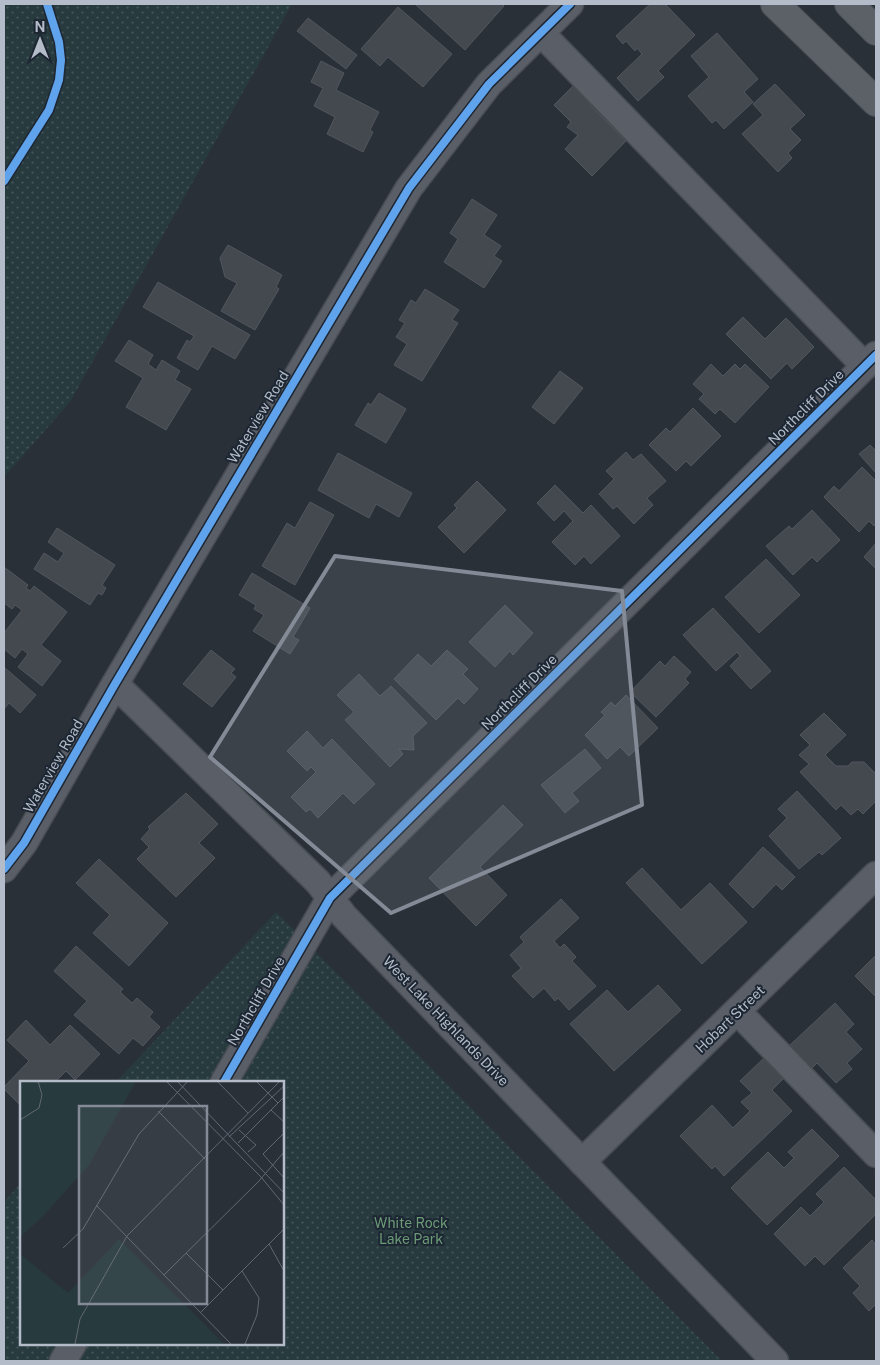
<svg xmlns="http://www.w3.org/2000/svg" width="880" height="1365" viewBox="0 0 880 1365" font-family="'Public Sans',sans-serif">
  <defs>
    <pattern id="park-dots" width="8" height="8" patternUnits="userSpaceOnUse" patternTransform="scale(1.25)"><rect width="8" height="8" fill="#273a3e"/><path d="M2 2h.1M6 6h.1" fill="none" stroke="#445559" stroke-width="1.8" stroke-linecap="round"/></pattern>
  </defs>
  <rect width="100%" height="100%" fill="#2a3038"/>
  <!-- park -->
  <g fill="url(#park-dots)">
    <polygon points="4,4 292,4 70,402 4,477"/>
    <polygon points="276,912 722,1361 4,1361 4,1202 21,1183 21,1344 282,1344 282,1082 116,1082"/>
  </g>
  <!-- building -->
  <g fill="#444950" stroke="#52575f">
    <polygon points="415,4 502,4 504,6 465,50"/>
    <polygon points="650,4 665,4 695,35 658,71 664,77 638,101 617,78 642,54 637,48 635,51 626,41 623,44 616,36"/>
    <polygon points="398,7 452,54 423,87 388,57 380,66 361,49"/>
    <polygon points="308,18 357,55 346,69 297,31"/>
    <polygon points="717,33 758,79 744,92 753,102 724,129 716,120 712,123 688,96 709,77 691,56"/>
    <polygon points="321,61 344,73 336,90 379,112 370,130 373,132 363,152 327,134 335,117 314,106 323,88 311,82"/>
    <polygon points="775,84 805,115 790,129 801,140 788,153 792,158 778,172 742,134 763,115 753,104"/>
    <polygon points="574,85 592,103 590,105 626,141 592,176 565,149 578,135 567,127 571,122 554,105"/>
    <polygon points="472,199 497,215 484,235 501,246 494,256 502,261 484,288 444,262 458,239 450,233"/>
    <polygon points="228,245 282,275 276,287 279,289 255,330 221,311 237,283 225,277 220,258"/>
    <polygon points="158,282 250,335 235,359 212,346 198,370 177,358 187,340 190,342 194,336 143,307"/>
    <polygon points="425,289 459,310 452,320 458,323 422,381 394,365 407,344 396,337 405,323 399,320 411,300 416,303"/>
    <polygon points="743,317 765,339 786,318 814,347 792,369 787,363 771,379 726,334"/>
    <polygon points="129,340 153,355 148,364 156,370 162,360 180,371 175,380 191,389 166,430 126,407 143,378 115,361"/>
    <polygon points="711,364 723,376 735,364 740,369 745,364 769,387 735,423 720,409 715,414 699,399 704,394 693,384"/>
    <polygon points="560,371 583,388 554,424 532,407"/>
    <polygon points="379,393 406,409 386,443 355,425 368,403 371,405"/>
    <polygon points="693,408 721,436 691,466 686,461 676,471 649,445 666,428 670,432"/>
    <polygon points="870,445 875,450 876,449 876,473 859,454"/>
    <polygon points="626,452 633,460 641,454 666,481 647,498 653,505 634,524 617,506 613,509 599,494 614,479 606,471"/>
    <polygon points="338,453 412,493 399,517 376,504 369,518 318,490"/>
    <polygon points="862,467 876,481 876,511 875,513 876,514 876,523 874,526 869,521 859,532 824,497 834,486 839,491"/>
    <polygon points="477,481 506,510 464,553 438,527 457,508 454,505"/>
    <polygon points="555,485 583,513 591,505 620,536 591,564 584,556 575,565 552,542 573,521 564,511 554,521 537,503"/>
    <polygon points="310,502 334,515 295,585 262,566 287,523 295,528"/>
    <polygon points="812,510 840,540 817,562 812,557 793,575 766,546 789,526 792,529"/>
    <polygon points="57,528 115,565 102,585 106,588 102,595 98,593 90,605 34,569 44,553 58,562 64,553 48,542"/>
    <polygon points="876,543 876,569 864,557"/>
    <polygon points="766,559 800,595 759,633 725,597"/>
    <polygon points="4,567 28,585 26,588 30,591 34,586 67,612 41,645 61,661 42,686 18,667 28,654 22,649 15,658 4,649 4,633 22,610 15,605 12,609 4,603"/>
    <polygon points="252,573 310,608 293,637 299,640 290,654 253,631 264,615 254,609 256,605 239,595"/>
    <polygon points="505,605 533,633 513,655 510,651 495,667 469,642"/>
    <polygon points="713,608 771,671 751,689 730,666 740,656 737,652 716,671 683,635"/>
    <polygon points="211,650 235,669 231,673 236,677 212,707 183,684"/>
    <polygon points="447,650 468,669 463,674 478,689 464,704 458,698 436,720 394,679 418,654 431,666"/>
    <polygon points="674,656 691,672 685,679 689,683 656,717 630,692 660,661 665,666"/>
    <polygon points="4,667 36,695 20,713 9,703 4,709"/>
    <polygon points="359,674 380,696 391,686 427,723 413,736 414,750 399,749 403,754 390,767 345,720 354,712 337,695"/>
    <polygon points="626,695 658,728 629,756 620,747 607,759 585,735 605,715 601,712 611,702 615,706"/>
    <polygon points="824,713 846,735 825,755 836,766 848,766 852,762 864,762 876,774 876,801 863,814 858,809 851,815 841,805 836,810 800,772 809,764 799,755 810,745 800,735"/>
    <polygon points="307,731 323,748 332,739 375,784 354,804 343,793 318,818 310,809 306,812 291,797 316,772 311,767 307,771 287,751"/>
    <polygon points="585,749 601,768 572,793 579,801 565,813 541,785"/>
    <polygon points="797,791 841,838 822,855 819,852 799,869 769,836 787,818 778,809"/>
    <polygon points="186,793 218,824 199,843 215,858 176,897 137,859 149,847 141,839 150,829 148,827"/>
    <polygon points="503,805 523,825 480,867 507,895 476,926 429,878"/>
    <polygon points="763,847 795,877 782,890 776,884 753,908 729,884"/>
    <polygon points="99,859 168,923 129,966 93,933 110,915 76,883"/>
    <polygon points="642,868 681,910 710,883 747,922 702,964 626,883"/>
    <polygon points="561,899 579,918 554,941 560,948 564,944 576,957 572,961 596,986 569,1010 558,998 555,1001 544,988 533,998 512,976 521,968 510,955 524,942 520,937"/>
    <polygon points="76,946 123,989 120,992 132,1003 137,998 153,1012 149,1017 160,1027 143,1046 133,1038 119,1054 74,1015 87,1001 54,971"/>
    <polygon points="876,955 876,997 855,976"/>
    <polygon points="658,985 681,1010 614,1071 570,1024 607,990 628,1012"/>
    <polygon points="835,1003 854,1024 846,1032 862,1049 847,1063 852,1069 836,1083 817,1063 811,1069 789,1046"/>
    <polygon points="26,1020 50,1045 70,1025 100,1054 75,1080 66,1071 55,1082 21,1082 21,1106 4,1089 4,1087 29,1061 7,1040"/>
    <polygon points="764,1058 784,1078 772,1090 792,1111 724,1176 715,1166 712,1169 680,1136 712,1105 733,1128 750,1111 741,1102 752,1093 740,1081"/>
    <polygon points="812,1129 839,1156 767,1225 731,1188 768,1152 784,1168 794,1158 788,1152"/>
    <polygon points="844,1167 876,1200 876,1214 824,1265 815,1256 805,1266 774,1234 801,1207 810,1216 824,1202 816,1194"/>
    <polygon points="872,1240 876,1245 876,1304 869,1311 853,1293 860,1286 843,1268"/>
  </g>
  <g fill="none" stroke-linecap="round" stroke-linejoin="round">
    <defs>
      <g id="minor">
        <polyline points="541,33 865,366"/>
        <polyline points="115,684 318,882 344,916 775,1361"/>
        <polyline points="4,869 24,843 115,684 409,188 489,84 570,4"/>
        <polyline points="737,1011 876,1154"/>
        <polyline points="224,1082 330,898 876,355"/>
        <polyline points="582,1162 876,875"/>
        <polyline points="63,1361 73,1344"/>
      </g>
      <g id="major">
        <polyline points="775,4 876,102"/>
        <polyline points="849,4 876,31"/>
      </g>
    </defs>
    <!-- minor casing -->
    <use href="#minor" stroke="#484c53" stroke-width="29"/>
    <!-- major casing -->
    <use href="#major" stroke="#484c55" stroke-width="30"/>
    <!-- minor -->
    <use href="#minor" stroke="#5a5e66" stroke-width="26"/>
    <!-- major -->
    <use href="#major" stroke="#5c6168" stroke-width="28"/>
    <defs>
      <g id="cycleway">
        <polyline points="4,181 49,110 59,80 61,60 59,42 47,4"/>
        <polyline points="4,869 24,843 115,684 409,188 489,84 570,4"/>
        <polyline points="224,1082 330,898 876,355"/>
      </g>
    </defs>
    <!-- cycleway casing -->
    <use href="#cycleway" stroke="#1d2633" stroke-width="11"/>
    <!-- cycleway -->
    <use href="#cycleway" stroke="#60a3ed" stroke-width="8"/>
  </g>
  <!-- marked area -->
  <path fill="#848b96" fill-opacity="0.2" stroke="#848b96" stroke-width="4" stroke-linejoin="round" d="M335,556L622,591L642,805L391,913L210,757Z"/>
  <g text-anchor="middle" stroke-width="4" stroke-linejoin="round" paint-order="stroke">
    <!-- street labels -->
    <g font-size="14" fill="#b4bcc9" stroke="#1d2633">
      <text transform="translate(806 407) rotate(-45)" y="5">Northcliff Drive</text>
      <text transform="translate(258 417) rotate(-59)" y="5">Waterview Road</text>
      <text transform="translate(519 692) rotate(-45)" y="5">Northcliff Drive</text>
      <text transform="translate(53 766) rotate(-60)" y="5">Waterview Road</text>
      <text transform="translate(256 1001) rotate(-60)" y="5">Northcliff Drive</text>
      <text transform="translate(730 1019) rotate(-44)" y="5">Hobart Street</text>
      <text transform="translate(446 1021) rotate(46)" y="5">West Lake Highlands Drive</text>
    </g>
    <!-- park labels -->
    <g font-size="14" fill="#6b9a76" stroke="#1d2633">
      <text x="411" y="1228">White Rock<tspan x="411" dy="16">Lake Park</tspan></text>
    </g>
  </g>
  <!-- overview -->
  <g transform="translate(20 1081)">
    <rect width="264" height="264" fill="#2a3038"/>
    <path d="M0,0H116L69,84L24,134L0,156ZM99,158L204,263H0V173L48,212Z" fill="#273a3e"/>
    <path fill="none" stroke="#616872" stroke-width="1" d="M146,0L241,96L264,124M157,0L264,112M197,0L228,32M236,0L258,22L264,16M251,29L264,41M138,30L185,78M0,39L19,27L22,14L18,0M219,49L236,64L228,71M264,52L243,73L264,97M209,56L264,5M218,62L258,22M76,124L211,263M249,163L264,190M43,167L63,148L119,53L168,0M166,172L203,209M222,190L239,217L237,234L225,263M144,194L238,101L264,71M180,232L264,148M55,263L60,238L107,155L260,0"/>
    <path fill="#848b96" fill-opacity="0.15" stroke="#848b96" stroke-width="2.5" d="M59,25H187V223H59Z"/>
    <rect width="264" height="264" fill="none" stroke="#b4bcc9" stroke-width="2.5"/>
  </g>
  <!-- border -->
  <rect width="880" height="1365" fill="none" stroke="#b4bcc9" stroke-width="10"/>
  <!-- north arrow -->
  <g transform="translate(40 40)" stroke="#1d2633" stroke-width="4" paint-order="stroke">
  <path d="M0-4L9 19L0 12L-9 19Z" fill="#b4bcc9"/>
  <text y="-8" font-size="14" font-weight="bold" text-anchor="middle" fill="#b4bcc9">N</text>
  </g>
</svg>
